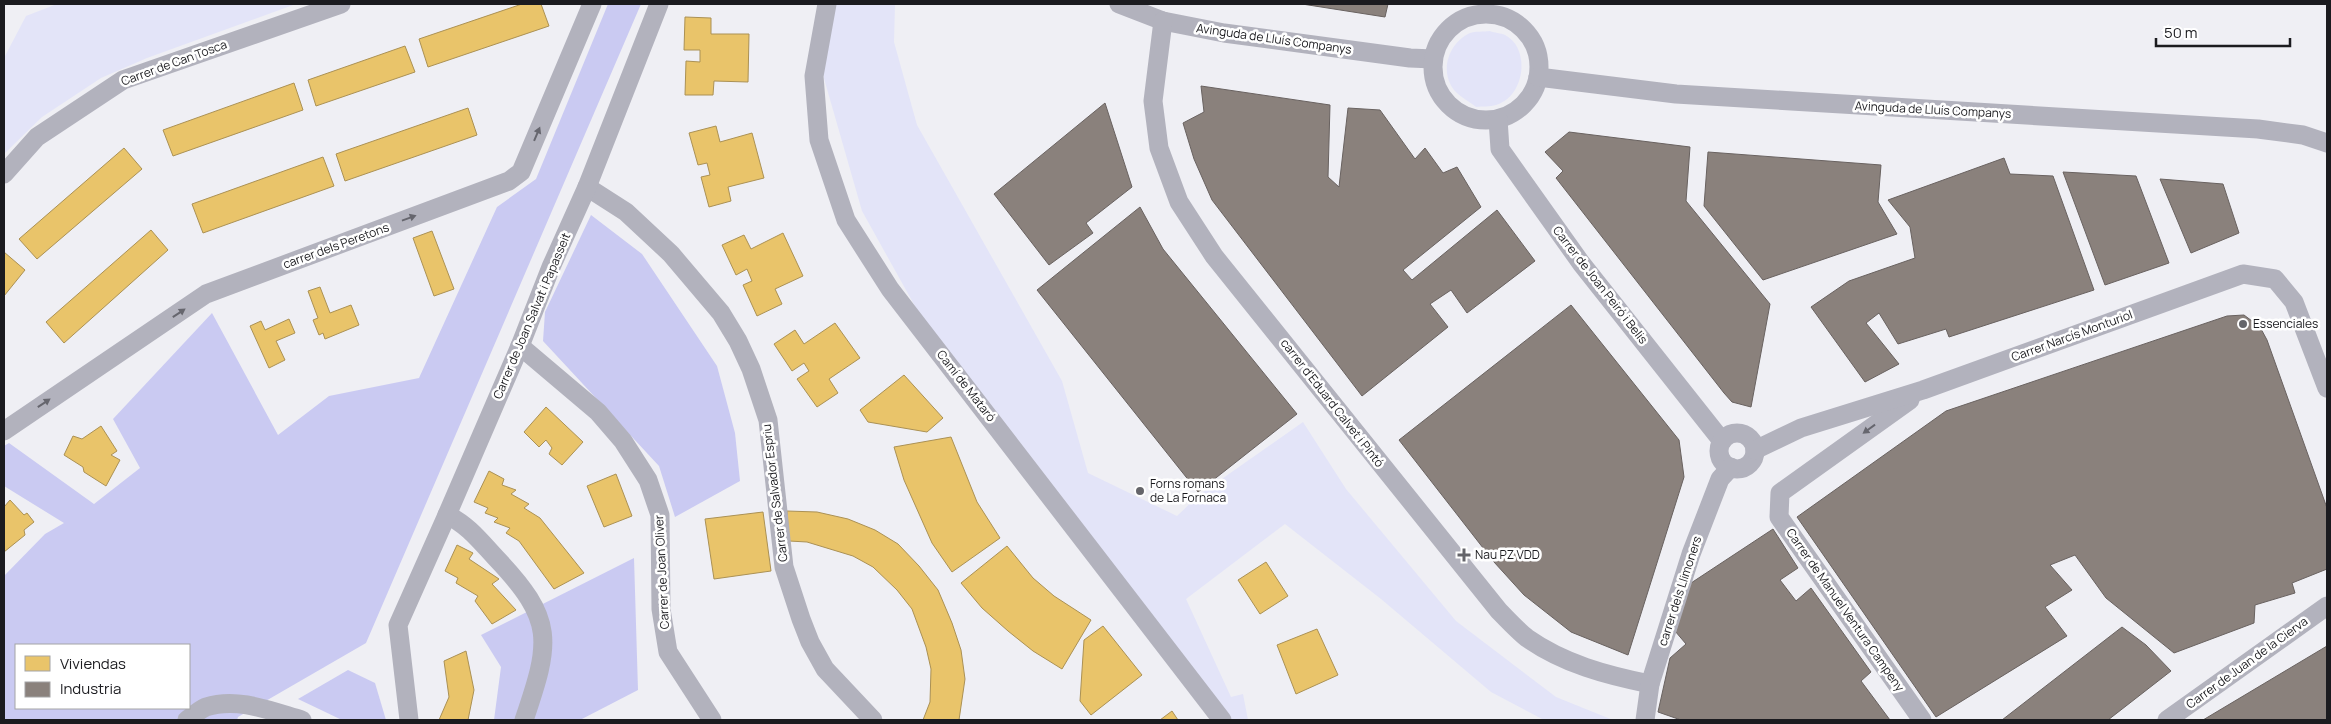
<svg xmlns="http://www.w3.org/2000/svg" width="2331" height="724" viewBox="0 0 2331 724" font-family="Manrope,sans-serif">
  <rect width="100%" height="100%" fill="#efeff4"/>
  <!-- green -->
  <g fill="#e3e4f8">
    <polygon points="57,4 296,4 147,58 101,78 42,117 4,154 4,58 26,16"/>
    <polygon points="832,4 895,4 894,42 917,125 1062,381 1088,473 1177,516 1199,495 1303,422 1346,489 1456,621 1556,697 1613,720 1544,720 1491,692 1381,599 1285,524 1186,599 1231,697 1243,694 1248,720 1230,720 926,326 862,211 823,75"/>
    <path d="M1490,31C1494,33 1501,33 1505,35C1531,48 1525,97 1496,105C1490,107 1482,106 1476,107C1470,102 1459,96 1454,90C1439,70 1449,43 1470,33C1475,31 1484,32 1490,31Z"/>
  </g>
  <!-- forest -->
  <g fill="#cacaf2" fill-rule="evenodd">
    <path d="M608,4H641L366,643L238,717L237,720H4V576L45,534L64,523L4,486V446L9,443L94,504L140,468L113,419L212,313L278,435L329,396L419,378L497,207L536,179ZM16,645H189V708H16Z"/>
    <polygon points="591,215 642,254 717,366 735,433 740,481 675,517 659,466 543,341 545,312"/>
    <polygon points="634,558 638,690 580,720 494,720 501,667 481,635"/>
    <polygon points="348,670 375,683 386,720 342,720 298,699"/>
  </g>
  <!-- homes -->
  <g fill="#e9c46a" stroke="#ab9154">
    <polygon points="522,4 541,4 549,26 428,67 419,39"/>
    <polygon points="685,17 711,18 711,34 749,34 748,82 714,81 713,95 685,95 686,61 700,62 700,50 684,50"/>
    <polygon points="405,46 415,72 316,106 308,80"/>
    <polygon points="294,83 303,110 173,156 163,130"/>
    <polygon points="468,108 477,135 345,181 336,154"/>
    <polygon points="716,126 720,142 752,133 764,178 728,187 731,201 709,207 701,177 710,175 707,163 698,165 689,133"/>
    <polygon points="124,148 142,169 37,259 19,239"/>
    <polygon points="323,157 334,186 203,233 192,204"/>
    <polygon points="151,230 168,250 64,343 46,322"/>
    <polygon points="432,231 454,289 434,296 413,238"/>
    <polygon points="783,233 803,276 775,289 782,304 757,316 743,285 752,281 747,269 736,275 722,245 744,235 751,249"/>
    <polygon points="4,252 25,270 4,296"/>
    <polygon points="320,287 330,313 351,305 359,325 325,339 323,333 319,335 313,320 318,318 308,291"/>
    <polygon points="289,319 295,333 276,341 285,360 269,368 250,326 261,321 265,330"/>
    <polygon points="835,323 860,358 829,379 838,393 817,407 797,379 809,371 804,363 792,371 774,344 795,330 804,344"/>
    <polygon points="904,375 943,418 927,432 868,422 860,410"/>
    <polygon points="546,407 583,442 562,465 549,454 552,448 546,440 539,447 524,432"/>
    <polygon points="101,426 117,451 111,455 120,460 106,486 84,472 83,467 64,455 73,436 82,439"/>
    <polygon points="951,437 977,502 1000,538 952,572 932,543 904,480 894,447"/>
    <polygon points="489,471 504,479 502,485 516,490 511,494 529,504 524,508 540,518 584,573 554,589 519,541 506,533 510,528 494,522 498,518 485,513 488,508 474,502"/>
    <polygon points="616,474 632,516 604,527 587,486"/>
    <polygon points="10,500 24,515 27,513 34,522 24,530 25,535 4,552 4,507"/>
    <polygon points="787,511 817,512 848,519 875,530 898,544 919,566 938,590 952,623 961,650 965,679 959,720 923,720 930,702 931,669 926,647 912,609 897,590 873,567 853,556 807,542 789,541"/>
    <polygon points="763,512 771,571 714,579 705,519"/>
    <polygon points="457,545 473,553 469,559 499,579 492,584 516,610 492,624 475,601 478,596 456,583 458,578 445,571"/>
    <polygon points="1007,546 1033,578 1054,596 1091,620 1062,669 1033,651 1008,631 982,608 961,583"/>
    <polygon points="1266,562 1288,596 1260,614 1238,580"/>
    <polygon points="1103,626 1142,675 1091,715 1080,701 1084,640"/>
    <polygon points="1317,629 1338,675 1296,694 1277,645"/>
    <polygon points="466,651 474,690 468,720 439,720 449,697 444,661"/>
    <polygon points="1172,711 1178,720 1160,720"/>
  </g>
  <!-- industry -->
  <g fill="#8a817c" stroke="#696260">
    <polygon points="1302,4 1388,4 1385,17"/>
    <polygon points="1201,86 1330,105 1328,177 1339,187 1348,108 1380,110 1415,159 1425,148 1443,173 1457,167 1481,207 1403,270 1412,280 1497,210 1535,261 1467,313 1451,290 1430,304 1448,327 1362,396 1212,200 1194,159 1183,123 1204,112"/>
    <polygon points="1105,103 1132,187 1086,223 1093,233 1049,265 994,194"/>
    <polygon points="1569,132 1690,147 1686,201 1770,304 1751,407 1732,402 1724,393 1556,178 1563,171 1545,152"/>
    <polygon points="1708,152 1881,165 1878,202 1897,234 1763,280 1704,206"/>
    <polygon points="2004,158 2010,174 2053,176 2094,290 1949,337 1946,329 1898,344 1879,313 1866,323 1899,364 1865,382 1811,307 1849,281 1915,258 1910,227 1888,200"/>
    <polygon points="2063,172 2136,176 2169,263 2105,285"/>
    <polygon points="2160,179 2223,184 2239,233 2191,253"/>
    <polygon points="1140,207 1163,249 1297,414 1198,492 1037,290"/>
    <polygon points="1571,305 1679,440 1684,477 1628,655 1571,632 1524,595 1494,562 1399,440"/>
    <polygon points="2244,315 2260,327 2267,340 2327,508 2327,569 2292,583 2295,593 2255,605 2254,623 2174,653 2106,598 2075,555 2050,565 2072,590 2045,607 2067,636 1936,717 1797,517 1946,411 2227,316"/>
    <polygon points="1773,529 1798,568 1780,580 1796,601 1811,588 1871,672 1861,681 1890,720 1681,720 1658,712 1670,658 1686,644 1675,631 1688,585"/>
    <polygon points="2122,627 2146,645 2171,671 2108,720 2002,720"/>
    <polygon points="2327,646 2327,720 2203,720"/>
  </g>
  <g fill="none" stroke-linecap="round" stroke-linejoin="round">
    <!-- minor -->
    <g stroke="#b2b2bd" stroke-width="19">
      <polyline points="827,4 814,76 819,140 846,220 890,289 1222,720"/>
      <polyline points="1119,4 1163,21 1224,33 1410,58 1433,59"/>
      <circle cx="1486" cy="67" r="53"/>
      <path d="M1163,21L1153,101L1159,148L1179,202L1214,256L1499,611C1508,620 1517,630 1527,638C1564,664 1606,675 1650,684"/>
      <polyline points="1538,77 1676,94 2258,129 2303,135 2327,143"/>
      <polyline points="1498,119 1500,149 1581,263 1722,441"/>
      <polyline points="4,174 37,137 123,80 341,4"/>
      <polyline points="587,187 626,212 671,254 721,313 738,341 751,369 768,420 784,567 801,619 810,642 825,669 873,720"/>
      <polyline points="520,346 598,412 623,441 648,480 660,515 661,609 668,652 712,720"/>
      <polyline points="1910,400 1780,493 1779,517 1922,720"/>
      <polyline points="4,431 206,294 509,181 521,172 592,4"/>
      <circle cx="1737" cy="451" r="18"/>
      <polyline points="1755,450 1801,428 1923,390 2243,274 2275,279 2294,302 2327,388"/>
      <path d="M447,515C467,524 481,542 496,558C555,620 551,641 524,720"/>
      <path d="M187,720C193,716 199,710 206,707C238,697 271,711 302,720"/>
      <polyline points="409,720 398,625 447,515 520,346 551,267 587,187 659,4"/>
      <polyline points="1645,720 1650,684 1691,554 1720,479 1731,467"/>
      <polyline points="2167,720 2327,606"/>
    </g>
  </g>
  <!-- one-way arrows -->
  <defs><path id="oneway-solid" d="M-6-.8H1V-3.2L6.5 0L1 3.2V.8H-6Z" transform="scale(1.25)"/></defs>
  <g fill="#66666e">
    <use href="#oneway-solid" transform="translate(537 134) rotate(-67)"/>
    <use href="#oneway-solid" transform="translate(409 218) rotate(-20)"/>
    <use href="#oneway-solid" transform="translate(179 313) rotate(-34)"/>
    <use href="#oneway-solid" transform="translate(44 403) rotate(-34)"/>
    <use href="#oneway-solid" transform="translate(1869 429) rotate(144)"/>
  </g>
  <!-- markers -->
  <g fill="#65656a" stroke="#fff" stroke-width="2">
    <circle cx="2243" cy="324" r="5"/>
    <circle cx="1140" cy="491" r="5"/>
    <path d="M1461.5 547.5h5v5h5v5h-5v5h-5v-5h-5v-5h5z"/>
  </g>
  <g text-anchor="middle" stroke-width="5" stroke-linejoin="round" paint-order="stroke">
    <!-- street labels -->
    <g font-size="12" fill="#1b1b1f" stroke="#fff">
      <text transform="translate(1274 39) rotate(8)" y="4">Avinguda de Lluís Companys</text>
      <text transform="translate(174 63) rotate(-20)" y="4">Carrer de Can Tosca</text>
      <text transform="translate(1933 110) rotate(3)" y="4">Avinguda de Lluís Companys</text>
      <text transform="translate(336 246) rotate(-20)" y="4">carrer dels Peretons</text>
      <text transform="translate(1600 285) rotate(52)" y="4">Carrer de Joan Peiró i Belis</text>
      <text transform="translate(532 316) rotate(-67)" y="4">Carrer de Joan Salvat i Papasseit</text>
      <text transform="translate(2072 336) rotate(-20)" y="4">Carrer Narcís Monturiol</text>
      <text transform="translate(966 386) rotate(52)" y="4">Camí de Mataró</text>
      <text transform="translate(1332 403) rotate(52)" y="4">carrer d'Eduard Calvet i Pintó</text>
      <text transform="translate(775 493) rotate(-97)" y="4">Carrer de Salvador Espriu</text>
      <text transform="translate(662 572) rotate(-93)" y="4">Carrer de Joan Oliver</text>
      <text transform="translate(1680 591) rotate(-72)" y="4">carrer dels Llimoners</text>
      <text transform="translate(1845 610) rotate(55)" y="4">Carrer de Manuel Ventura Campeny</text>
      <text transform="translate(2247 663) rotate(-36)" y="4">Carrer de Juan de la Cierva</text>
    </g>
    <!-- poi labels -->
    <g font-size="12" fill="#1b1b1f" stroke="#fff" text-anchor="start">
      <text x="2253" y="328">Essenciales</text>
      <text x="1150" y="488">Forns romans<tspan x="1150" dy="14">de La Fornaca</tspan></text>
      <text x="1475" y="559">Nau PZ VDD</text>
    </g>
  </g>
  <!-- border -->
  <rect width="2331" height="724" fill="none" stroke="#1b1b1f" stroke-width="10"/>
  <!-- legend -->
  <rect x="15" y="644" width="175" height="65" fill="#ffffff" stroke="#a4a4a5"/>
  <rect x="25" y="656" width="25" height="15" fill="#e9c46a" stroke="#a4a4a5"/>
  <text x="60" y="669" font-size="15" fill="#1b1b1f">Viviendas</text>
  <rect x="25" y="682" width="25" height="15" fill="#8a817c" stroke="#a4a4a5"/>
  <text x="60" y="694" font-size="15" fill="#1b1b1f">Industria</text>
  <!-- scale -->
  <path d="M2156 38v8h134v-8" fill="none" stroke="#1b1b1f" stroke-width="2.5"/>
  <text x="2164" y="38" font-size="15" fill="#1b1b1f" stroke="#ffffff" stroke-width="4" paint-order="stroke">50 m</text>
</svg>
